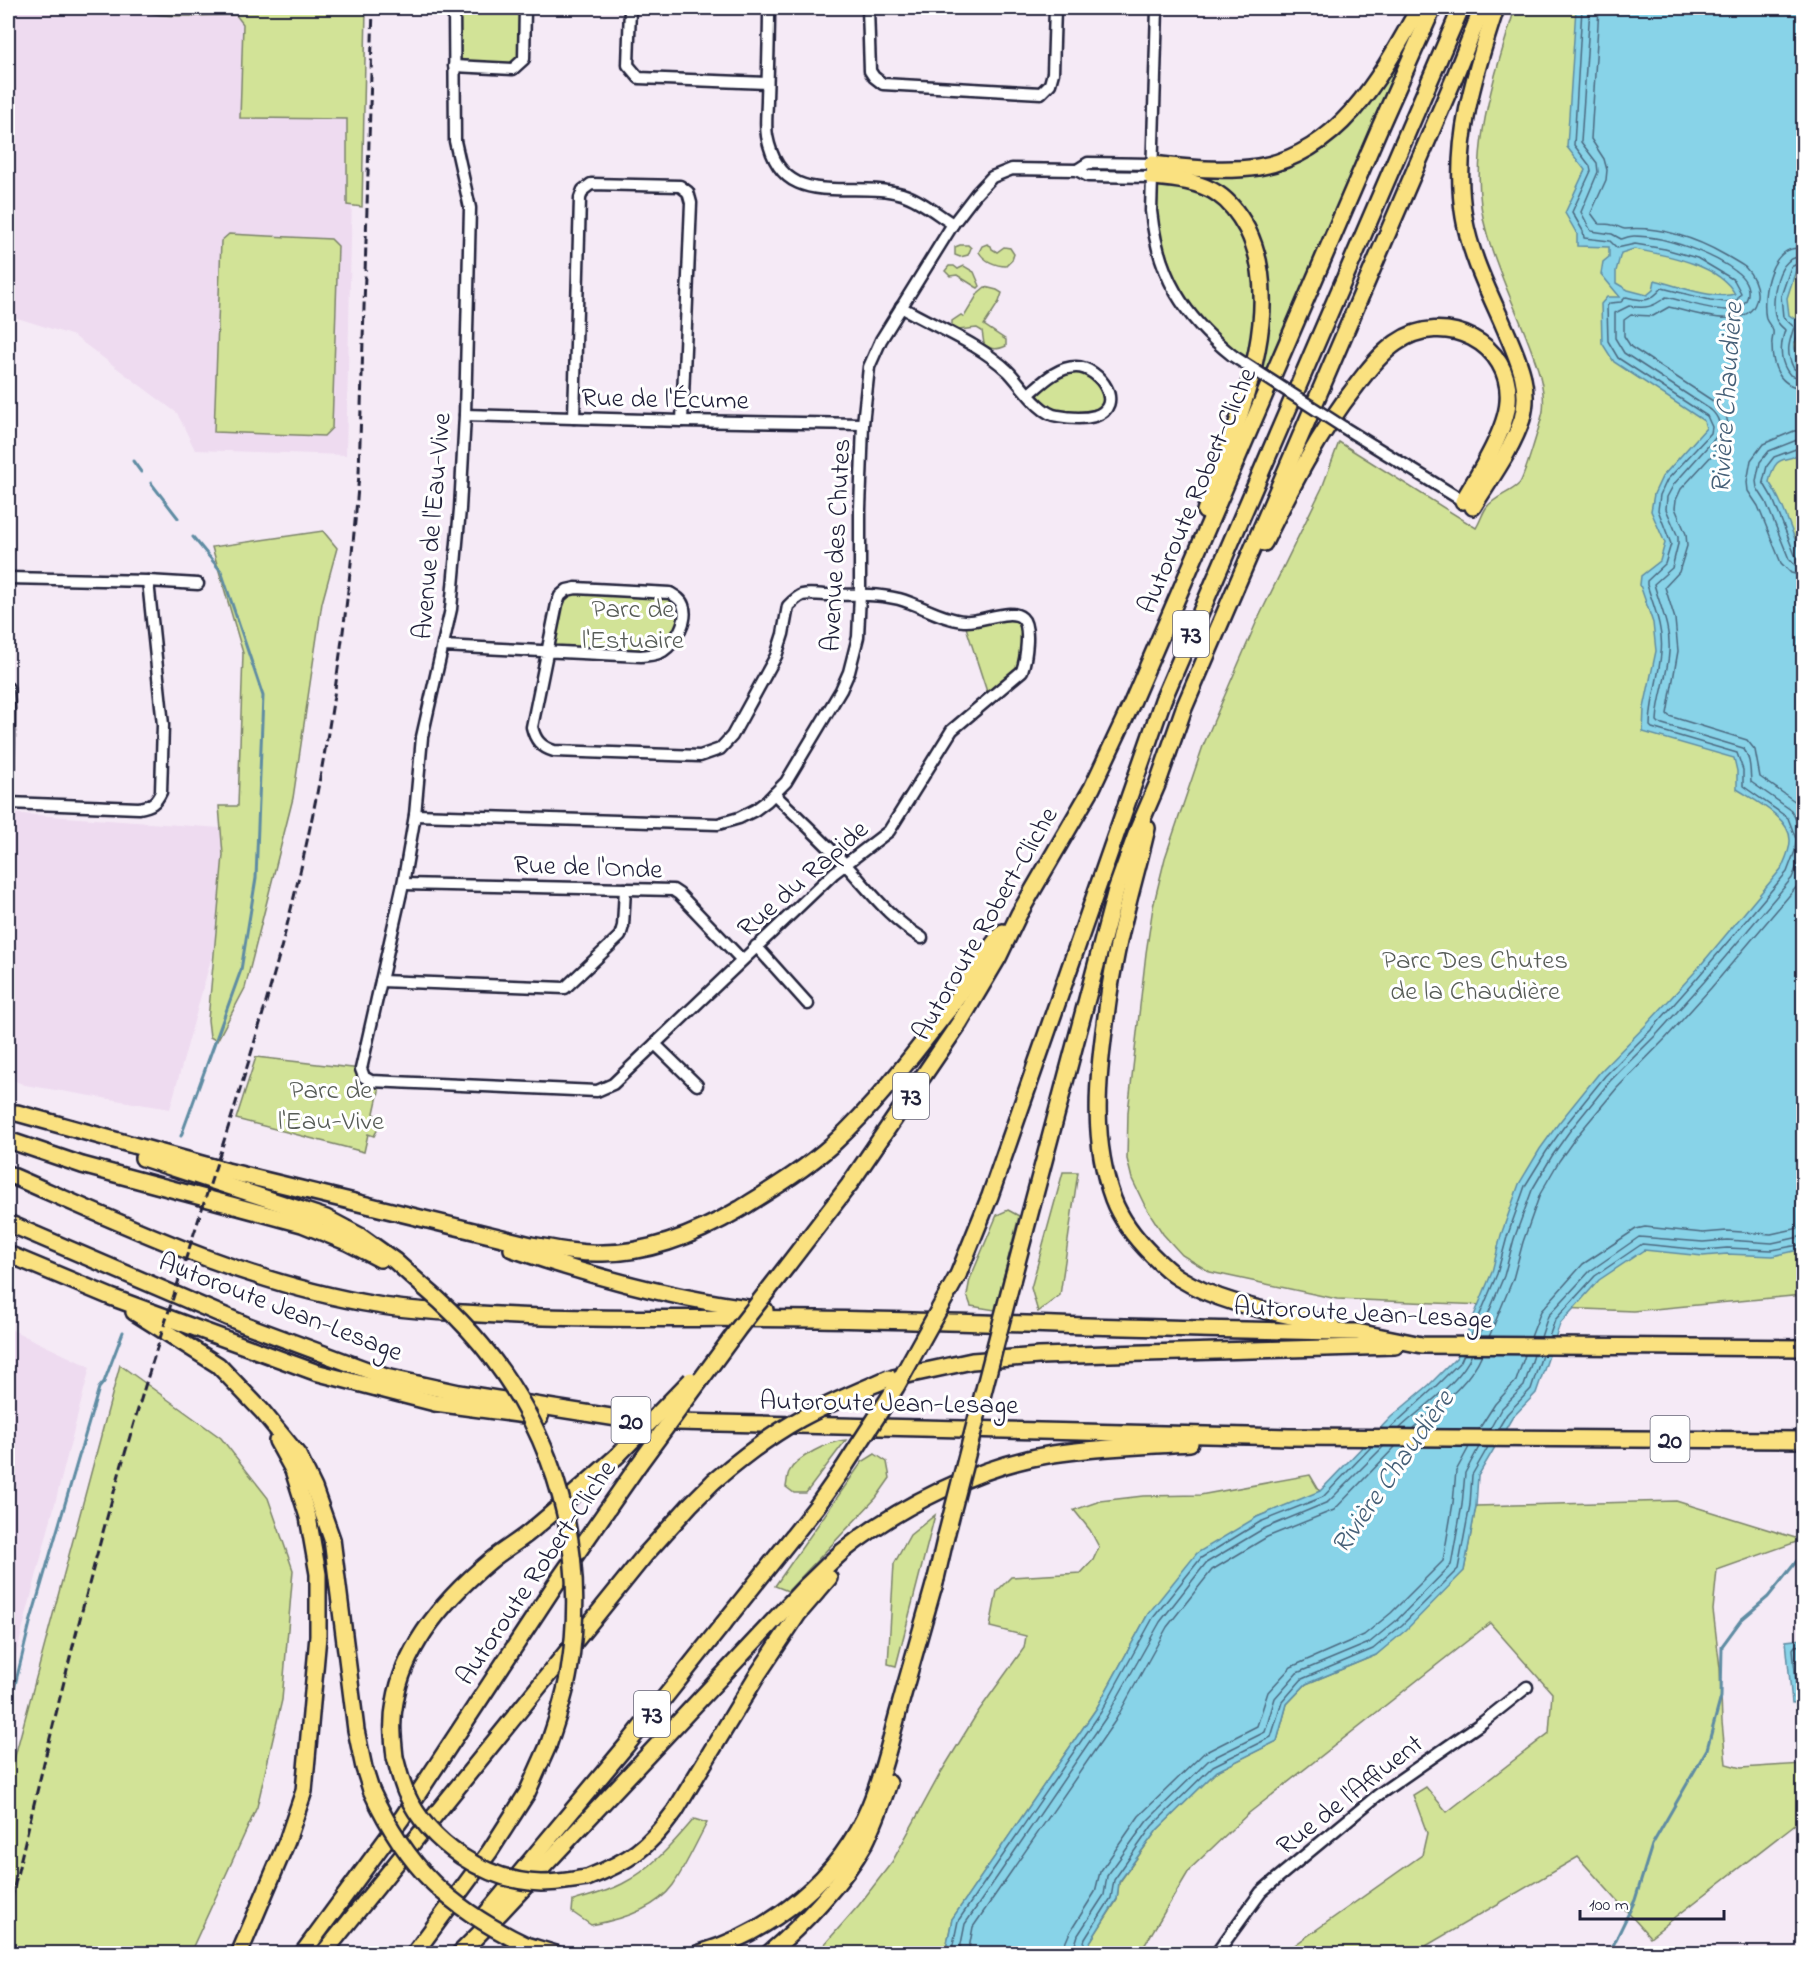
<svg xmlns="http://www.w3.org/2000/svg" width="1811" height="1961" viewBox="0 0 1811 1961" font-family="'Indie Flower',sans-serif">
  <rect width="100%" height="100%" fill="#f5eaf6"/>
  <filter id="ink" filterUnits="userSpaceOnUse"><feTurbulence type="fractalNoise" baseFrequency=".0167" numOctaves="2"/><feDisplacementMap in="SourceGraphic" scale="12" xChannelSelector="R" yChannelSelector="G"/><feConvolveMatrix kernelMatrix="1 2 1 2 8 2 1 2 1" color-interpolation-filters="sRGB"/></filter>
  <g filter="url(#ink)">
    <!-- built -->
    <g fill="#eedbf0">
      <polygon points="8,8 252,8 354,111 346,455 195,450 177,413 74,336 8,315"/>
      <polygon points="8,813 221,828 223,855 214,948 170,1109 25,1085 8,1078"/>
      <polygon points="8,1328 90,1367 8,1686"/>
    </g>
    <!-- green -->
    <g fill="#d2e397" stroke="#7a8269" stroke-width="1.5">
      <path d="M135,8H366L362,207L347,205V119L240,118L243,24L236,15C205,14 163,21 135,8Z"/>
      <polygon points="454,8 525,8 519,65 454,66"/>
      <path d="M1515,8H1803V1295L1633,1311L1337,1299L1210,1272L1182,1255L1163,1234L1145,1206L1132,1179L1127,1159L1128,1112L1146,953L1153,907L1165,858L1203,746L1256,623L1322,488L1339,442L1476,528C1480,522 1482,514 1486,508C1494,497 1510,493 1519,484C1524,479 1541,421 1543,411C1546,385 1535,360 1526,336C1513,303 1497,269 1487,234C1465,160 1494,78 1515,8Z"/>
      <polygon points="1411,38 1405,70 1272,381 1197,324 1159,256 1152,164 1260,166 1332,131 1397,47"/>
      <polygon points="229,234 331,239 338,246 332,428 324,436 214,432 221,241"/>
      <path d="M987,244L991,246L992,249L997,252L1004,247L1010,248L1014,254L1012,260L1006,266C996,266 984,261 979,252L982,246Z"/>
      <polygon points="960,245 968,245 971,248 968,255 960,257 955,255 955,247"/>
      <polygon points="949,266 954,266 958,269 964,266 974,272 980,286 978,288 976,287 957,275 950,276 945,271"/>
      <path d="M985,287L997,290L1002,293L999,302L984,325L1006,340V346C997,350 992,350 984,344L982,331L977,328L958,330L952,326V321L961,315L964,317L979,292Z"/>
      <polygon points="1076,367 1106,386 1103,411 1054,416 1029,394"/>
      <polygon points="323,531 337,548 322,603 293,798 245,988 217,1041 210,1037 208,1020 223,855 219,806 238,806 243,653 212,547"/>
      <polygon points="567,590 670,593 685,616 663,651 549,651 557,604"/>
      <polygon points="1020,615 1025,663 989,698 964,621"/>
      <polygon points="256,1057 361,1069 381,1082 374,1113 380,1125 374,1136 368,1134 364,1152 236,1119"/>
      <polygon points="1063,1172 1078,1172 1060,1295 1038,1312 1031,1288"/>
      <polygon points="1008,1210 1019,1216 995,1310 971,1306 967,1295 970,1279 997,1215"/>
      <polygon points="120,1365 221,1438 268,1498 293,1570 282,1700 257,1807 190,1953 8,1953 8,1782"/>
      <path d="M846,1440L806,1493H794L786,1487C787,1483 787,1476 789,1472C796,1457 830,1441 846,1440Z"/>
      <polygon points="875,1454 887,1462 890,1478 876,1498 788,1591 775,1586 862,1462"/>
      <polygon points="1310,1475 1320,1492 1257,1517 1148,1614 1096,1709 952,1919 945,1953 816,1954 859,1905 892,1862 940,1774 978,1712 1024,1648 1026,1636 990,1627 997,1591 1011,1577 1081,1573 1093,1560 1099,1547 1090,1530 1074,1510 1100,1501 1143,1496 1200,1495"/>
      <polygon points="1676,1501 1802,1540 1717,1570 1713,1610 1720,1668 1722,1722 1726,1764 1741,1768 1803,1764 1803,1818 1650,1937 1578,1857 1414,1953 1290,1953 1292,1947 1422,1855 1427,1833 1413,1795 1426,1787 1447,1812 1549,1733 1552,1693 1490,1623 1249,1813 1190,1869 1140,1953 1085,1954 1090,1942 1117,1900 1119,1883 1157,1830 1217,1771 1277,1741 1287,1704 1306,1684 1376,1655 1464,1571 1476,1506"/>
      <polygon points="935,1515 896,1666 888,1664 894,1564 910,1535"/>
      <path d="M694,1819L707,1823C696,1843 686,1866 673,1885C655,1910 620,1920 591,1925L572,1912L573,1901C589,1896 607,1892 622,1884C652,1869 673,1843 694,1819Z"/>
    </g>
    <!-- water -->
    <g fill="#88d3e8" stroke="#5f8ca3" stroke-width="1.5" fill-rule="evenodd">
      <path d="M1576,8H1803V273L1796,270L1787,298L1789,315L1795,319L1803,320V330H1800L1794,344L1798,364L1803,366V450C1787,467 1777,448 1769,482C1785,505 1791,533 1803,558V1249L1773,1256L1727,1254L1703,1256L1644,1250L1599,1280L1560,1324L1536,1393L1512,1418L1478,1476L1476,1506L1464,1571L1406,1630L1376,1655L1306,1684L1287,1704L1277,1741L1217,1771L1157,1830L1119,1882L1117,1899L1090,1942L1085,1953L945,1954L952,1919L1096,1709L1148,1614L1197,1553L1257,1517L1320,1491L1391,1417L1429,1385L1457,1357L1492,1272L1501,1235L1519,1184L1540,1149L1558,1124L1600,1072L1648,1023L1694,973L1781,869C1785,860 1790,851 1790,841C1791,818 1754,800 1737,789V771L1734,758L1643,732L1644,708L1656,651L1653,623L1640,585L1641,576L1660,561L1665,543L1651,511L1654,494L1662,477L1706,428L1704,421L1614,362L1602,343L1601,304L1607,297H1620L1601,274L1603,262L1609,257V247L1577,246V234L1565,213L1585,170L1567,147ZM1634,249C1665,255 1719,264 1735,294C1714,300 1677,286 1655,280L1653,290L1647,295L1628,290L1616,283V271L1621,253Z"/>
      <polygon points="1803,1639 1803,1702 1792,1703 1786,1641"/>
    </g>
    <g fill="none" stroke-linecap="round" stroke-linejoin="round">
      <!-- shore -->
      <g stroke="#4b6980" stroke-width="1.5">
        <path d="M1590,8L1581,142L1597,163L1598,172L1581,212L1591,231L1612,234L1621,239C1625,238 1630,236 1634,236C1665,236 1714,254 1738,273C1756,288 1749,311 1725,310C1705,309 1685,301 1666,297C1653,307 1646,309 1629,306L1615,313V338L1624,353L1711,410C1719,417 1722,427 1717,436L1674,484L1667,497L1666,509L1678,537V544L1672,568L1654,584C1660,606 1671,628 1669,652C1668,675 1658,697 1657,721L1659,723L1743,748C1751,758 1750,770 1751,782L1791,810L1804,835"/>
        <path d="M1599,8L1591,139L1604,159L1607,170L1606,180L1591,213L1599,224C1603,224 1608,224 1612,225C1617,225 1621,229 1625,229C1659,226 1696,238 1725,255C1732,259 1739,263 1745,267C1752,274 1758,286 1757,296C1753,335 1691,312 1669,307L1653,316L1631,315L1624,320V336L1631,347L1719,405C1728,415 1731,428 1725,441L1681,489L1676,500L1675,508L1686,534L1687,546L1679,572L1665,587L1675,619L1678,651L1667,714L1669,716L1747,740L1755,750L1760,777L1796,802L1804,813"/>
        <path d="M1804,249C1770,242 1761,295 1766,319C1768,324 1772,327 1773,331C1774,335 1771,341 1772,345C1772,366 1779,387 1804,388"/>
        <path d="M1804,258C1777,251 1770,301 1776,319C1777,323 1781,326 1785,330C1780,345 1779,362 1790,375L1804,379"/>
        <path d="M1804,267L1797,264L1791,267L1781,296L1783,317L1794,327C1789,343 1785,352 1794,369L1804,371"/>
        <polyline points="1804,430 1794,431 1763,444 1751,460 1747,482 1748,491 1758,506 1781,563 1791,573 1804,576"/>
        <polyline points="1804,439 1797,440 1769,451 1760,462 1756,481 1757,488 1766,502 1789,559 1795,565 1804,567"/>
        <polyline points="1804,446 1774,457 1767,466 1763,482 1773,499 1795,555 1799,558 1804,559"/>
        <path d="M1471,1336L1497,1274L1507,1237L1525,1186L1546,1152L1563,1128L1605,1076L1653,1028L1698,977L1787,872L1795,851L1796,839L1788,818L1743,786V770L1737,753L1652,728L1650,726C1650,701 1659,678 1661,653C1664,630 1654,607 1647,585V581L1665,564L1671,544L1658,510L1660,495L1667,480L1711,433L1712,427L1707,416L1618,358L1608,341L1607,306L1610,303L1621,302L1626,297C1645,301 1649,303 1662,288L1710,300L1726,302L1737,300L1741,293L1734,280L1697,258L1665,249L1635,244L1617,248L1610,241L1584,238L1583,231L1572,212L1591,171L1590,166L1574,145L1582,8"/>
        <polyline points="1479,1336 1504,1276 1514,1239 1532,1190 1552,1156 1569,1132 1610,1081 1658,1033 1704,982 1792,878 1802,854 1804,843"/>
        <polyline points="1489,1337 1513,1279 1523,1242 1540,1194 1559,1161 1576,1137 1617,1088 1665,1039 1711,988 1799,884 1804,874"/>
        <polyline points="1531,1337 1541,1311 1583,1264 1636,1229 1645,1227 1703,1233 1727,1231 1771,1234 1804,1227"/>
        <polyline points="1541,1337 1548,1316 1590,1271 1639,1237 1703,1242 1727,1240 1772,1243 1804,1236"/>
        <polyline points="1549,1337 1555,1320 1595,1276 1642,1244 1703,1250 1727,1248 1772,1250 1804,1244"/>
        <polyline points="1389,1429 1433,1389 1461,1361 1464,1354"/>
        <path d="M1399,1429C1421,1408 1461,1382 1472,1354"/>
        <path d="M1412,1429C1437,1407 1469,1385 1482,1354"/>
        <polyline points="1479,1429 1495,1404 1516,1381 1525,1355"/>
        <polyline points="1490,1429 1501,1409 1524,1386 1534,1355"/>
        <polyline points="1498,1429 1507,1414 1531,1389 1542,1355"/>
        <polyline points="1804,1645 1795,1646 1793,1649 1797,1694 1799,1696 1804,1696"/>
        <polyline points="951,1954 958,1921 1101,1712 1153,1618 1201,1558 1260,1522 1323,1497 1372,1446"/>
        <polyline points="959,1954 965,1924 1107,1716 1160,1622 1206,1563 1263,1529 1328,1502 1383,1447"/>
        <polyline points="968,1954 973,1927 1115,1721 1167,1627 1212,1570 1267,1537 1334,1510 1395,1447"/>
        <polyline points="1063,1954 1064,1946 1070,1932 1095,1892 1100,1872 1139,1816 1204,1753 1257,1726 1268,1692 1291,1667 1364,1635 1391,1613 1443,1561 1453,1503 1456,1471 1469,1447"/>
        <polyline points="1072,1954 1078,1935 1104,1895 1107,1876 1147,1821 1209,1760 1265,1732 1275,1698 1297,1673 1369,1643 1397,1620 1451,1565 1462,1505 1465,1473 1479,1447"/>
        <polyline points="1080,1954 1085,1939 1111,1898 1114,1880 1152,1826 1213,1766 1271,1737 1282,1702 1302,1679 1373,1649 1402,1625 1458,1569 1470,1505 1472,1475 1488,1447"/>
      </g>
      <!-- stream -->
      <g stroke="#5f8ca3" stroke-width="3">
        <polyline points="133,461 141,472"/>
        <polyline points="151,483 178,518"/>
        <polyline points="181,1136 241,970 256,878 263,696 221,571 193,537"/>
        <polyline points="8,1714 30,1623 99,1388 104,1382 123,1332"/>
        <polyline points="1609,1954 1635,1900 1652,1845 1707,1749 1721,1697 1722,1646 1741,1620 1768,1597 1800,1557 1804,1512"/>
      </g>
      <defs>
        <g id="minor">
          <polyline points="630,8 628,65 639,78 767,83"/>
          <path d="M769,8C769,38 768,68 767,99C767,111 765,124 767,136C782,214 849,178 902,194C921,200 937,214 953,224"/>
          <polyline points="868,8 870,71 874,77 883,84 1041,93 1050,84 1053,73 1055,8"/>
          <path d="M1157,8L1151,211C1158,276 1183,316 1233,356"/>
          <polyline points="454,66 513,69 524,59 525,8"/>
          <polyline points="1077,170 1088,163 1152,164"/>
          <path d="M901,307C937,328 977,342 1008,371C1021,384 1040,415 1058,416C1069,418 1084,419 1095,416C1126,406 1100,367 1076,367C1057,367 1042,383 1029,394"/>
          <polyline points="465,415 682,421 863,424"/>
          <polyline points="574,418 580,198 583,190 591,184 680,186 688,192 691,203 682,421"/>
          <polyline points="1343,427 1468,504"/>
          <polyline points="8,578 148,581 198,584"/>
          <path d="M443,646L641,656C648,655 657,655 663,651C676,642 689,620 683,605C681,599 675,596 670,593L576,588L567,590L560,596L557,604L532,727C535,740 541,747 554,751L700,756L720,749L732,736L776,656L783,634L788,606C792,602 797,597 802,595C809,593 818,595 825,595C850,595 874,593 899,599C921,605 941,619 964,621C980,623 1010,607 1022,618C1031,626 1026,659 1022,671L952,730L889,831L834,873L613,1084L597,1091L371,1081L364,1077L361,1069L403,884L415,815L422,737L451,609L460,509L465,415L470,208L455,141L454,8"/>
          <polyline points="8,688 9,709 8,803"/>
          <path d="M774,794C798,817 822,840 845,864C872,893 887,916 922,938"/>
          <path d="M8,803L139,808C151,806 156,803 161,792L163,725L148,581"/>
          <polyline points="415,815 718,824 739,818 755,810 767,801 786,782 841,690 849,672 858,637 860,594 860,509 863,424 869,367 881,340 953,224 976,194 992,177 1012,169 1077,170 1088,176 1152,177"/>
          <polyline points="403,884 673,890 679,894 742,960"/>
          <polyline points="756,946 808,1004"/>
          <polyline points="381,981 565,988 620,936 623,926 625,889"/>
          <polyline points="655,1044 697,1085"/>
          <polyline points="1216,1954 1261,1892 1275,1880 1378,1795 1483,1722 1527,1687"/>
        </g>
        <g id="highway">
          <path d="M1152,164C1186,168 1224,172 1258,167C1341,153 1382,74 1419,8"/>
          <path d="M1152,177C1174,179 1199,181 1218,194C1230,202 1240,216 1247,229C1289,312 1234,429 1205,511"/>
          <path d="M1473,507C1490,479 1512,450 1522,419C1532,385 1516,355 1503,324C1488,290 1470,254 1464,217C1452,145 1474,75 1496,8"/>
          <path d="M1264,543C1291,488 1318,434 1356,386C1367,371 1380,354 1396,343C1444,309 1513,343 1508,402C1506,431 1478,475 1463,501"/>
          <path d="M1147,828C1137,872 1123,916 1115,961C1110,981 1108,1003 1105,1024C1097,1082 1092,1142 1113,1199C1121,1220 1136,1239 1152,1255C1160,1263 1169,1272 1179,1278C1226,1307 1279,1312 1331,1325"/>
          <path d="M17,1113L227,1171L531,1245C555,1249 579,1254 603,1253C651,1253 699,1233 740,1209C772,1189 804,1170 833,1144C875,1105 910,1059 945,1014C966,988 981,957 1003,932"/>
          <polyline points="8,1140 82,1165 302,1224 349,1243 380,1259"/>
          <polyline points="143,1158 326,1218 360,1236 395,1261 425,1288"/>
          <path d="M8,1174C127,1226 247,1284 377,1305C411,1311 446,1312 480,1314C593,1321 706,1317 818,1319C998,1322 1177,1330 1357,1332L1422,1345L1804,1348"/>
          <polyline points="8,1223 246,1325 386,1377 459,1393 636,1421 1289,1437 1804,1440"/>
          <path d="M512,1249C594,1277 679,1301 765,1310"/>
          <polyline points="8,1254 111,1297 315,1372 435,1403 540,1417"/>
          <polyline points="787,1266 849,1185 960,1022 998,958 1019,914 1092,788 1131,705 1380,127 1433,8"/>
          <polyline points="958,1275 990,1196 1163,700 1461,8"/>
          <polyline points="1012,1281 1116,890 1138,829 1157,785 1184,708 1453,81 1482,8"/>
          <polyline points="134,1312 218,1365 262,1411 298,1455 314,1488 332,1539 356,1730 364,1768 371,1790"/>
          <polyline points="893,1378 972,1361 1039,1356 1395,1346"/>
          <polyline points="934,1587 945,1540"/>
          <path d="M395,1757C393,1739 391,1721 395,1702C404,1645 447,1597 490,1561C503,1550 518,1542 531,1531C560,1507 589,1481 617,1456"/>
          <path d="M587,1878C630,1861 648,1848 675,1811L758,1674L798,1614L829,1578"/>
          <polyline points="486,1914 626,1746 817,1506 843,1469"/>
          <polyline points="526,1945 556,1954"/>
          <polyline points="239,1954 287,1841 304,1791 318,1636 318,1574 308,1517 293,1470 277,1441"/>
          <polyline points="302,1954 402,1818 559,1579 639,1464"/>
          <polyline points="323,1954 645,1555 690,1505 714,1481"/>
          <polyline points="414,1954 490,1851 527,1793 548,1746"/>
          <path d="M459,1954L501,1912L806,1586C818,1575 830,1562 843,1551C899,1506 981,1465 1053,1454C1098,1447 1144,1446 1190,1443"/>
          <path d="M697,1954C772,1932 840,1878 870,1805C883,1774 890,1741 899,1709C911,1665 924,1621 936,1578"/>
          <path d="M768,1954C803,1925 843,1882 865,1843C875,1823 882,1803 889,1783"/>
        </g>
      </defs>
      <!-- minor casing -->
      <use href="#minor" stroke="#22223b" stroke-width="15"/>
      <!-- highway casing -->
      <use href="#highway" stroke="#22223b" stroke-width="20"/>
      <!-- minor -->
      <use href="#minor" stroke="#fff" stroke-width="10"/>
      <!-- highway -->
      <use href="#highway" stroke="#fae180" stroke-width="15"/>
      <!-- rail -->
      <path stroke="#22223b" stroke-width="3" stroke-dasharray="9 4.5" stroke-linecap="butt" d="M8,1913C50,1736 92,1560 145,1386C195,1225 253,1065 293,901C328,761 348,618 359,474L373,8"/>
      <defs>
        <polyline id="minor-bridge" points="1233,356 1343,427"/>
        <g id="highway-bridge">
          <path d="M425,1288C539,1384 593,1523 569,1672C565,1697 556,1722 548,1746"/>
          <polyline points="617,1456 691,1380"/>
          <polyline points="639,1464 738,1329 787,1266"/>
          <polyline points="843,1469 896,1387 958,1275"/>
          <path d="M714,1481C741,1458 769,1436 800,1419C829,1403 859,1391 889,1378"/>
          <polyline points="945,1540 1012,1281"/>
          <path d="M395,1757C398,1769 401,1781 406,1793C429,1844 486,1881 541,1883C557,1883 572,1880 587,1878"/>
          <path d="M371,1790C407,1868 449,1908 526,1945"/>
        </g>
      </defs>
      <!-- minor-bridge casing -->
      <use href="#minor-bridge" stroke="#22223b" stroke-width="15" stroke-linecap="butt"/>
      <!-- highway-bridge casing -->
      <use href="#highway-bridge" stroke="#22223b" stroke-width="20" stroke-linecap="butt"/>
      <!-- minor-bridge -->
      <use href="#minor-bridge" stroke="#fff" stroke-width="10"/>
      <!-- highway-bridge -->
      <use href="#highway-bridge" stroke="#fae180" stroke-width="15"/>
    </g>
  </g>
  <g text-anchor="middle" stroke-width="6" stroke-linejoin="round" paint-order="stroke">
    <!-- shield labels -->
    <g fill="#fff" stroke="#646476" stroke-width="1.5">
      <rect x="1173" y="611" width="36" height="46" rx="4.5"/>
      <rect x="893" y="1073" width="36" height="46" rx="4.5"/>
      <rect x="611.5" y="1397" width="39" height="46" rx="4.5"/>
      <rect x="1650.5" y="1416" width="39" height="46" rx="4.5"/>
      <rect x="634" y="1691" width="36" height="46" rx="4.5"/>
    </g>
    <g font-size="26" font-weight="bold" fill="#22223b">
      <text x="1191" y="643">73</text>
      <text x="911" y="1105">73</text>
      <text x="631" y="1429">20</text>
      <text x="1670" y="1448">20</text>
      <text x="652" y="1723">73</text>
    </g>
    <!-- street labels -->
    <g font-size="27" fill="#22223b" stroke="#fff">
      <text transform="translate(665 398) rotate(1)" y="9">Rue de l'Écume</text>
      <text transform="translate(1196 490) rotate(-67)" y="9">Autoroute Robert-Cliche</text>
      <text transform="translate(431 526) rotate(-85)" y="9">Avenue de l'Eau-Vive</text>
      <text transform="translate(835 545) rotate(-87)" y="9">Avenue des Chutes</text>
      <text transform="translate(588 866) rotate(2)" y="9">Rue de l'Onde</text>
      <text transform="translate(802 878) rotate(-41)" y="9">Rue du Rapide</text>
      <text transform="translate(984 923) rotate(-60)" y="9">Autoroute Robert-Cliche</text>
      <text transform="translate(281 1306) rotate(21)" y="9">Autoroute Jean-Lesage</text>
      <text transform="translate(1363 1312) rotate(3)" y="9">Autoroute Jean-Lesage</text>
      <text transform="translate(889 1402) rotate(1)" y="9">Autoroute Jean-Lesage</text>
      <text transform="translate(535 1572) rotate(-56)" y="9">Autoroute Robert-Cliche</text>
      <text transform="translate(1349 1794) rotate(-38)" y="9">Rue de l'Affluent</text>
    </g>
    <!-- park labels -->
    <g font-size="27" fill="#575c57" stroke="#fff">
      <text x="633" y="617">Parc de<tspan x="633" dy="31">l'Estuaire</tspan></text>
      <text x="1475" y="968">Parc Des Chutes<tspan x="1475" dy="31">de la Chaudière</tspan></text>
      <text x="331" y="1098">Parc de<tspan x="331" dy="31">l'Eau-Vive</tspan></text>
    </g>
    <!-- water labels -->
    <g font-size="28" font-style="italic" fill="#466078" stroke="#fff">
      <text transform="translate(1725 398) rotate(-86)" y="10">Rivière Chaudière</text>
      <text transform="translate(1391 1471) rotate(-55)" y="10">Rivière Chaudière</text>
    </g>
  </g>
  <!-- margin -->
  <rect width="1811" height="1961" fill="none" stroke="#fff" stroke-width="30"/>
  <rect x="15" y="15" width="1781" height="1931" fill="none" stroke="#22223b" stroke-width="2" filter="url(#ink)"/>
  <!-- scale -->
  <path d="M1580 1910v9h144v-9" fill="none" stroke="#22223b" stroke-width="3"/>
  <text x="1589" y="1910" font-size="18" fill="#22223b" stroke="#ffffff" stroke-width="4.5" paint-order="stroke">100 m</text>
</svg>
